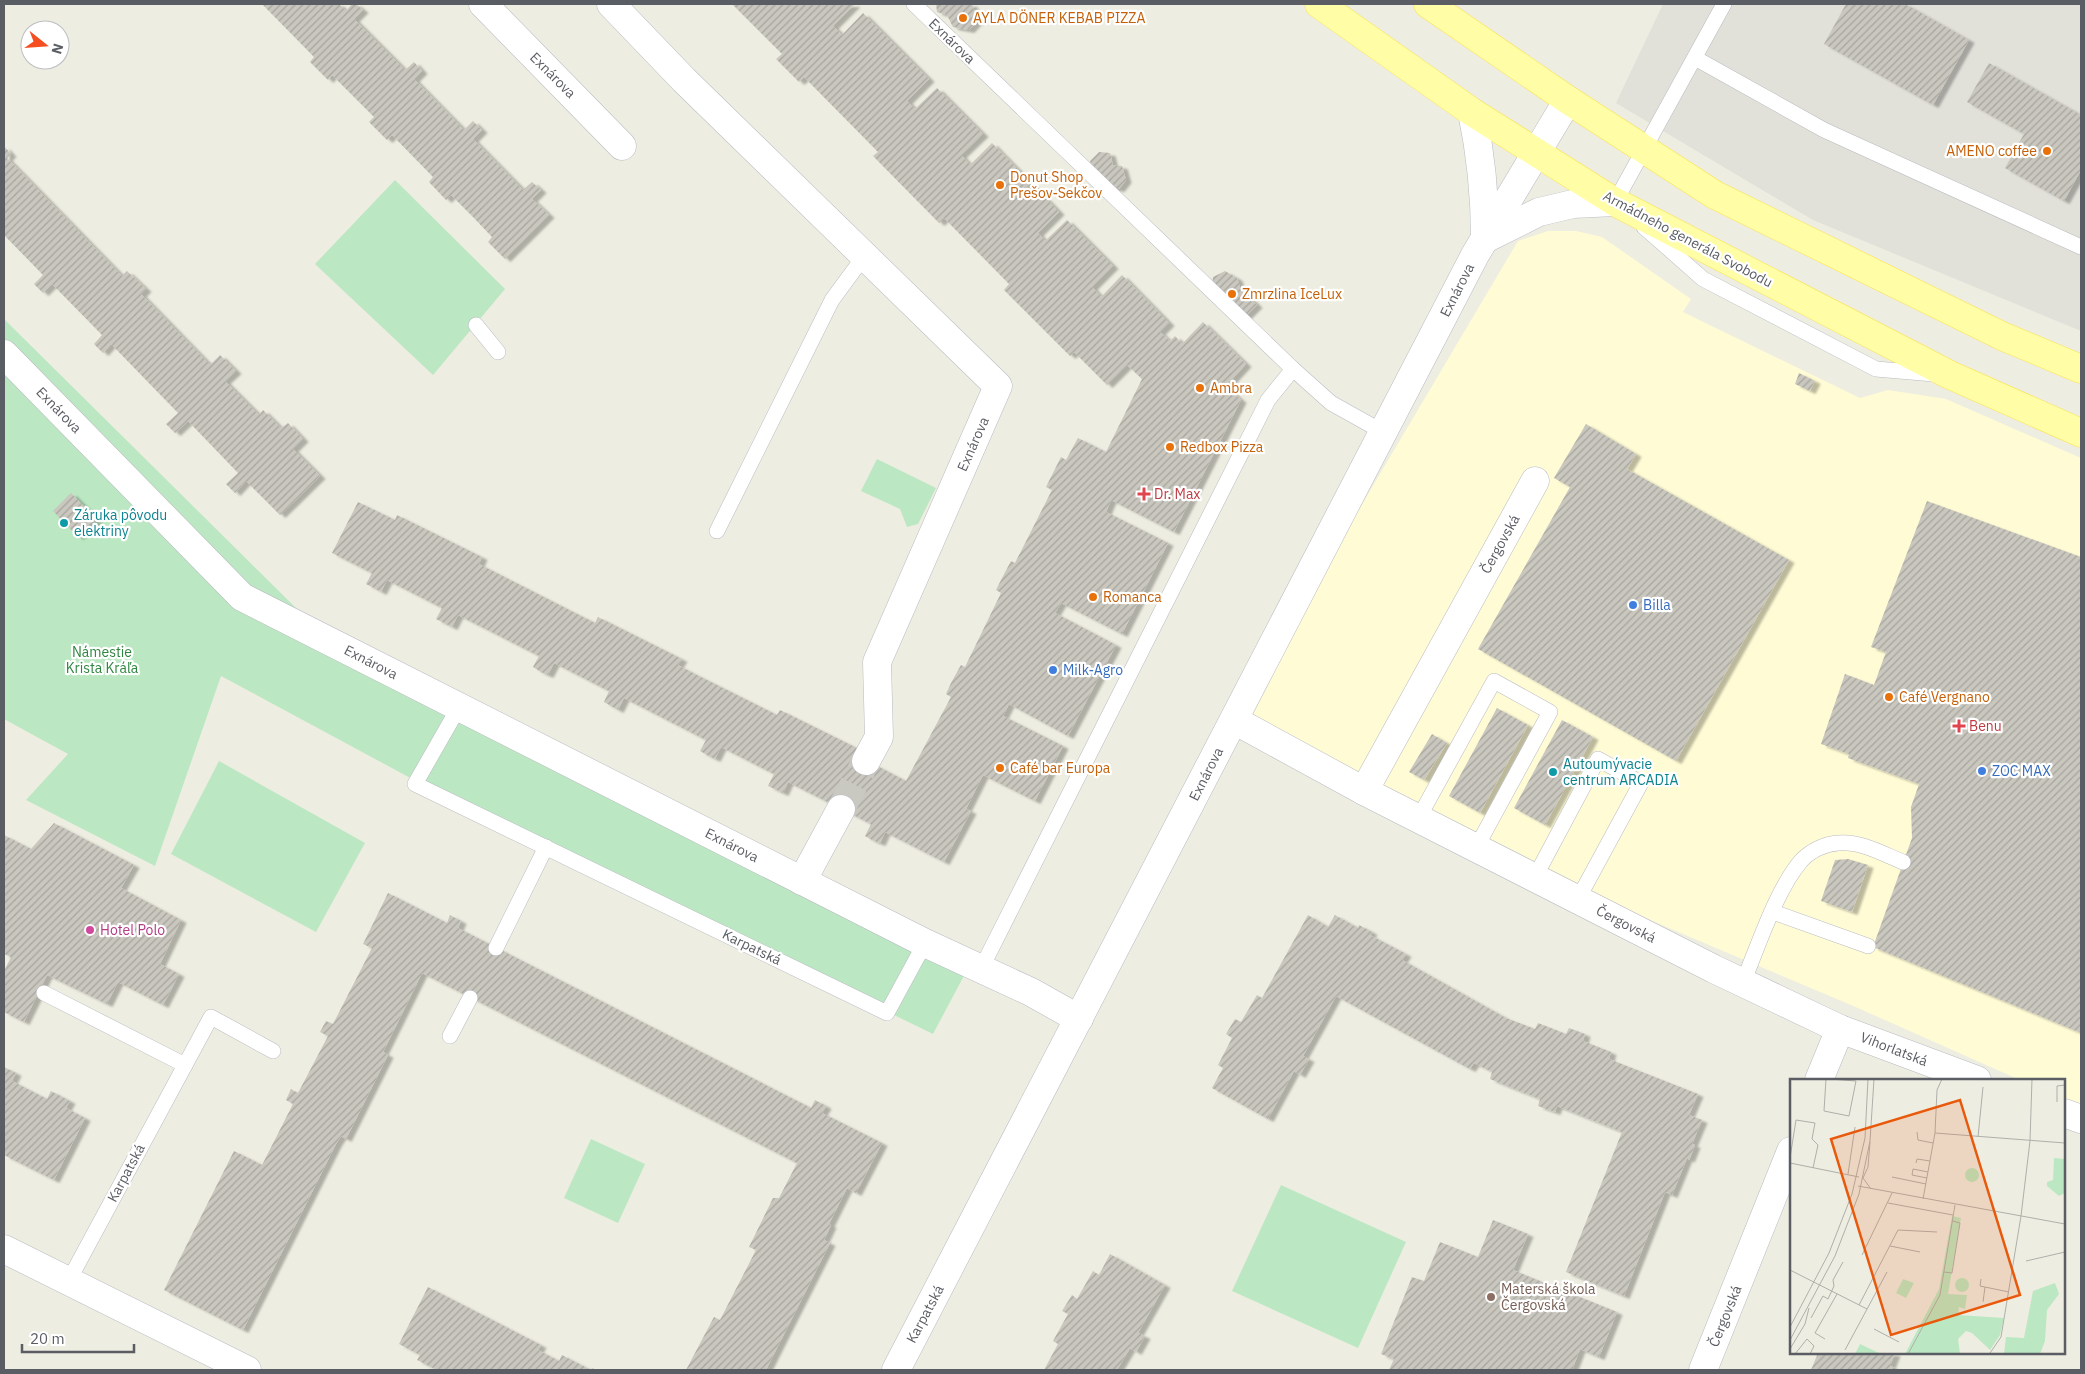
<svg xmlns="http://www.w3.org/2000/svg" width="2085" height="1374" viewBox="0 0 2085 1374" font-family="'IBM Plex Sans',sans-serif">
  <defs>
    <pattern id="building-hatch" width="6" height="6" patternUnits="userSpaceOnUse" patternTransform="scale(1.25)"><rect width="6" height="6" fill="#c9c7be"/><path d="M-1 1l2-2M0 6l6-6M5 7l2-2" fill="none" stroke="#a6a59e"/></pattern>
    <filter id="shadow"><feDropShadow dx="5.5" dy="3" stdDeviation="1" flood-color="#0004"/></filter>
  </defs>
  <rect width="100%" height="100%" fill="#eeede1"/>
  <!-- commercial -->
  <polygon fill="#fffbd5" points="1548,231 1576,231 1602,237 1691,299 1683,312 1860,398 1888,390 1946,399 2081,458 2081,1107 2064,1100 2064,1080 2020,1080 1851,1005 1664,926 1364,791 1234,720 1518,241"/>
  <!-- industrial -->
  <polygon fill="#e1e0d9" points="1663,4 2081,4 2081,331 1813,220 1616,103"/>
  <!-- green -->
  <g fill="#bbe8c2">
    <polygon points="395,180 505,289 433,375 315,264"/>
    <polygon points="4,319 298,610 975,955 933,1034 442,795 221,676 155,866 26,800 68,754 4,719"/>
    <polygon points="877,459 936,488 918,524 907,527 900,509 861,491"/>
    <polygon points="219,761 365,843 316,932 171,854"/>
    <polygon points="591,1139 645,1164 618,1223 564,1198"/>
    <polygon points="1281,1185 1406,1242 1358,1348 1232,1291"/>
  </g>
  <!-- building -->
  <g fill="url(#building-hatch)" filter="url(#shadow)">
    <polygon points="262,4 339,4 346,11 352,4 356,4 363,10 354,19 405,70 414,62 422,71 414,79 464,130 473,121 482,130 473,139 523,190 532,182 541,190 532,199 549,215 505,259 488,242 492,237 474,218 451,195 446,200 429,182 433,177 392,135 387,140 369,122 374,117 332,75 328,80 310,62 314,57"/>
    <polygon points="732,4 855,4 833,26 842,35 863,13 929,79 907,101 915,109 937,88 983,134 961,155 970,165 992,143 1059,212 1038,233 1045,241 1067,220 1113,266 1092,287 1101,297 1122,275 1169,323 1160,332 1170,341 1175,336 1182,344 1203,322 1246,364 1226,386 1241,400 1174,532 1111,500 1106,512 1168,543 1122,634 1061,603 1055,613 1116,645 1068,736 1009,704 1003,716 1063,746 1035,801 983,775 966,809 971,811 944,862 885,832 880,843 872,840 865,836 871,824 788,782 783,793 768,786 774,774 721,747 715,759 707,755 700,751 706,740 624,698 618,710 604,702 609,691 554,663 548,675 541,672 533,667 539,656 458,615 452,627 436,619 442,608 387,580 381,592 374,588 366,584 372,573 332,553 358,502 395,520 397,515 482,557 479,564 595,623 598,617 682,659 678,665 691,672 777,715 780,710 865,752 862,758 906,781 951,697 946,694 951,683 961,665 965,667 1001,593 996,590 1001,580 1011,561 1015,563 1052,490 1046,487 1061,457 1066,460 1078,438 1106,452 1142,379 1127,365 1107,385 1074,352 1070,356 1004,290 1009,284 944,218 939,223 873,156 878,152 804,77 799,82 776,59 782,54"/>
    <polygon points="936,4 972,4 978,20 969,30 953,27 947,15 937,12"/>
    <polygon points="1846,4 1905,4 1969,40 1933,105 1824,44"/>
    <polygon points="1989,63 2081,115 2081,170 2064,201 2005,168 2024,134 1967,102"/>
    <polygon points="4,146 11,154 7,158 122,276 127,271 146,289 141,294 210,365 220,355 236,371 225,381 259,415 263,410 281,428 288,423 303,439 293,449 320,476 280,515 246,481 235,493 226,484 238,473 188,421 175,433 166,424 178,413 111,344 103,353 94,344 102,335 52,284 43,293 34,284 43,275 4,235"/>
    <polygon points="1099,152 1110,153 1113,165 1122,166 1126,180 1119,189 1107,187 1103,176 1093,173 1090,161"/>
    <polygon points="1225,271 1237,278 1240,288 1257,305 1244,318 1212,287 1213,277"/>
    <polygon points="1799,373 1815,381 1810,391 1795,384"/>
    <polygon points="1586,424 1636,454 1627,469 1789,560 1676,761 1478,649 1570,487 1554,478"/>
    <polygon points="71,493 97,519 78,537 53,511"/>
    <polygon points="1927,501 2081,557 2081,1033 1873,947 1912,838 1911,807 1919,784 1848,758 1849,754 1821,744 1845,674 1874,685 1886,652 1871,647"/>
    <polygon points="1497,708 1528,725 1480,813 1449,796"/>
    <polygon points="1562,720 1593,737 1545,825 1514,808"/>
    <polygon points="1432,734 1447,743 1424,780 1409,772"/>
    <polygon points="54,823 134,865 121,888 181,920 160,964 179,974 163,1005 118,982 107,1004 47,975 24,1022 4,1012 4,971 11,957 4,954 4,835 31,849"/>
    <polygon points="1848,859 1868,865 1852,912 1821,901 1835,860"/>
    <polygon points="388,893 447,923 450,915 461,921 458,928 811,1108 815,1100 826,1106 822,1113 882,1143 856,1193 847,1188 829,1224 831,1225 824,1240 830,1243 766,1370 686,1370 714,1317 720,1320 756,1250 749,1247 773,1198 779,1198 797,1163 422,973 383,1052 388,1055 346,1139 341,1136 336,1144 243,1330 164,1290 234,1151 262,1165 293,1104 286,1100 291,1089 298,1093 328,1036 320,1032 326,1021 333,1024 372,948 363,944"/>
    <polygon points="1308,915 1328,927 1335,915 1358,928 1359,925 1372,932 1370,935 1406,954 1402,960 1506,1018 1535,1029 1538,1023 1566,1034 1569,1028 1585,1034 1583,1041 1611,1052 1609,1059 1698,1094 1689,1115 1702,1120 1692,1144 1695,1145 1689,1160 1687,1158 1672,1195 1665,1192 1624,1296 1566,1272 1622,1132 1557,1106 1555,1112 1538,1106 1540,1099 1490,1079 1492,1072 1474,1063 1470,1069 1336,996 1303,1056 1309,1059 1300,1075 1294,1071 1268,1119 1212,1088 1223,1068 1218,1065 1232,1038 1226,1034 1235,1019 1241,1022 1257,995 1262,998"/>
    <polygon points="4,1067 16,1073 12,1081 47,1099 51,1091 70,1101 66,1108 85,1118 54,1180 4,1155"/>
    <polygon points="1493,1220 1528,1234 1513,1270 1617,1312 1599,1357 1580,1349 1572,1370 1389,1370 1394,1359 1381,1354 1412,1277 1424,1281 1440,1242 1478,1257"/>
    <polygon points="1110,1254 1165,1285 1138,1333 1145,1336 1136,1352 1130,1348 1117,1370 1044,1370 1058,1344 1053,1341 1068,1314 1062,1311 1072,1295 1077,1299 1093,1271 1099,1275"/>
    <polygon points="428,1287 541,1345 538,1350 559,1361 562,1355 591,1370 592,1368 597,1370 437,1370 417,1360 420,1355 399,1344"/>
    <polygon points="1818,1353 1895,1353 1890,1366 1901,1370 1811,1370"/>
  </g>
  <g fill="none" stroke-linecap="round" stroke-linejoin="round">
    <!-- minor-tunnel -->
    <polyline stroke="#c9c9c2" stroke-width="28" stroke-dasharray="28 14" stroke-linecap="butt" points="841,809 866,761"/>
    <defs>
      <g id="service">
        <polyline points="914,4 1293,369 1331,403 1383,432"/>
        <polyline points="1695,58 1824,130 2081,247"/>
        <polyline points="1620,205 1615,202 1724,4"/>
        <polyline points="1644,227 1703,279 1876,369 1934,374"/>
        <polyline points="476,325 498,352"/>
        <polyline points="717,531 832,300 865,255"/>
        <polyline points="459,707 415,784 887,1013 925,943"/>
        <polyline points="1418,819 1494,681 1550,712 1476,848"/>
        <polyline points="1535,877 1598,759 1641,783 1578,899"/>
        <polyline points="1773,912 1868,946"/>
        <polyline points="496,948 546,847"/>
        <polyline points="981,969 1268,400 1293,369"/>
        <path d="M1743,982C1758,947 1776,890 1801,861C1810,851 1824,844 1838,843C1861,841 1883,854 1903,862"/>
        <polyline points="44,993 185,1065"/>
        <polyline points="450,1036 470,998"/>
        <polyline points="68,1282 211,1017 273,1051"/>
      </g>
      <g id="minor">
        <polyline points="483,4 622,146"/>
        <polyline points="611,4 684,80 998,386 877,662 879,737 866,761"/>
        <path d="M1472,112C1481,155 1485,195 1485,239"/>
        <polyline points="1485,239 1539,212 1573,204 1615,202"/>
        <polyline points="4,354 242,597 925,943 1031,992 1079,1019"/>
        <polyline points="1234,720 1364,791 1714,969 1840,1029 1977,1080"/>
        <polyline points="1364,791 1535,481"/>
        <polyline points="802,881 841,809"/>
        <polyline points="1819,1080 1840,1029"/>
        <polyline points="2064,1113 2081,1119"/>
        <polyline points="4,1249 247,1370"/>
        <polyline points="896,1370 1475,255 1568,100"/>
        <polyline points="1703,1370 1791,1151"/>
      </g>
      <g id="primary">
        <polyline points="1319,4 1472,112 1615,202 1950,375 2081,433"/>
        <polyline points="1428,4 1568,100 1715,195 2002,336 2081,369"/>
      </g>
    </defs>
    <!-- service casing -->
    <use href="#service" stroke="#b9bbc1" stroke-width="16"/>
    <!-- minor casing -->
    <use href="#minor" stroke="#b9bbc1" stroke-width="29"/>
    <!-- primary casing -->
    <use href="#primary" stroke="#fbe34d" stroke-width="29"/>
    <!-- service -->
    <use href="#service" stroke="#fff" stroke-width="15"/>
    <!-- minor -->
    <use href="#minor" stroke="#fff" stroke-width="28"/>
    <!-- primary -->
    <use href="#primary" stroke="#fffda5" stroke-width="28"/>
  </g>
  <!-- markers -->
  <g fill="#e8710a" stroke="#fff" stroke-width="2">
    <circle cx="963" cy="18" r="5"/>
    <circle cx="2047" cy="151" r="5"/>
    <circle cx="1000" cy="185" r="5"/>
    <circle cx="1232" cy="294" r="5"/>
    <circle cx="1200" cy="388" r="5"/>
    <circle cx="1170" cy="447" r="5"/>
    <circle cx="1093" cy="597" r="5"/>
    <circle cx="1889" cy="697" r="5"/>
    <circle cx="1000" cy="768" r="5"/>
  </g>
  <g fill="#e0444e" stroke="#fff" stroke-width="2">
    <path d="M1141.5 486.5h5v5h5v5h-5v5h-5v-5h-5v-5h5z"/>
    <path d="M1956.5 718.5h5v5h5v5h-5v5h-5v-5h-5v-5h5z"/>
  </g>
  <g fill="#0f9aa8" stroke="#fff" stroke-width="2">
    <circle cx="64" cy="523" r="5"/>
    <circle cx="1553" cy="772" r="5"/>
  </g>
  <g fill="#3f7fe0" stroke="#fff" stroke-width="2">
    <circle cx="1633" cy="605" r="5"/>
    <circle cx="1053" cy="670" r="5"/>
    <circle cx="1982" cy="771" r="5"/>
  </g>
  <circle fill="#d1479c" stroke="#fff" stroke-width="2" cx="90" cy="930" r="5"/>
  <circle fill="#8d6e63" stroke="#fff" stroke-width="2" cx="1491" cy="1297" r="5"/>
  <g text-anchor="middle" stroke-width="4.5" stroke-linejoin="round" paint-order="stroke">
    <!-- food labels -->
    <g font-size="14" fill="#c56008" stroke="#fff" text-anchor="start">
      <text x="973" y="23">AYLA DÖNER KEBAB PIZZA</text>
      <text x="2037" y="156" text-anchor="end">AMENO coffee</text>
      <text x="1010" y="182">Donut Shop<tspan x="1010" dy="16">Prešov-Sekčov</tspan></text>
      <text x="1242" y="299">Zmrzlina IceLux</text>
      <text x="1210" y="393">Ambra</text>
      <text x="1180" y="452">Redbox Pizza</text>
      <text x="1103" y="602">Romanca</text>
      <text x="1899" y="702">Café Vergnano</text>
      <text x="1010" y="773">Café bar Europa</text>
    </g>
    <!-- street labels -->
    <g font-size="14" fill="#5a5d63" stroke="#fff">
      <text transform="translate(952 41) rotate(44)" y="5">Exnárova</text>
      <text transform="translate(553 75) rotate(45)" y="5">Exnárova</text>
      <text transform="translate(1688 239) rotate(28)" y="5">Armádneho generála Svobodu</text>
      <text transform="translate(1457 290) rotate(-63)" y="5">Exnárova</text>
      <text transform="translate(59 410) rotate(46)" y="5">Exnárova</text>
      <text transform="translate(973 444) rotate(-66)" y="5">Exnárova</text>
      <text transform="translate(1500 544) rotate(-61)" y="5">Čergovská</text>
      <text transform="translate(371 662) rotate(27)" y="5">Exnárova</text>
      <text transform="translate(1206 774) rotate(-63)" y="5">Exnárova</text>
      <text transform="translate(732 845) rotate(27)" y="5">Exnárova</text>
      <text transform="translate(1626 924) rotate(27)" y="5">Čergovská</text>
      <text transform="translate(752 947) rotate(26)" y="5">Karpatská</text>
      <text transform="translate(1894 1049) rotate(21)" y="5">Vihorlatská</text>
      <text transform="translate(126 1173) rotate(-62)" y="5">Karpatská</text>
      <text transform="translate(925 1314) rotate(-62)" y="5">Karpatská</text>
      <text transform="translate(1725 1316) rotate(-68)" y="5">Čergovská</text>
    </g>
    <!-- health labels -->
    <g font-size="14" fill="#be3a42" stroke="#fff" text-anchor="start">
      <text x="1154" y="499">Dr. Max</text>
      <text x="1969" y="731">Benu</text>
    </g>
    <!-- culture labels -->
    <g font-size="14" fill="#0d838f" stroke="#fff" text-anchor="start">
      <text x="74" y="520">Záruka pôvodu<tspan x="74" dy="16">elektriny</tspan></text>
      <text x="1563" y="769">Autoumývacie<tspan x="1563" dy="16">centrum ARCADIA</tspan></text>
    </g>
    <!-- shop labels -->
    <g font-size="14" fill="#366cbe" stroke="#fff" text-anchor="start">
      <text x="1643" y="610">Billa</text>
      <text x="1063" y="675">Milk-Agro</text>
      <text x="1992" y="776">ZOC MAX</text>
    </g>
    <!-- park labels -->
    <g font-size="14" fill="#2e863f" stroke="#fff">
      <text x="102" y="657">Námestie<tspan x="102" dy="16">Krista Kráľa</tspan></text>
    </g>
    <!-- hotel labels -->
    <g font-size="14" fill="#b23c85" stroke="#fff" text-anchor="start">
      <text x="100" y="935">Hotel Polo</text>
    </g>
    <!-- education labels -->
    <g font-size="14" fill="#785e54" stroke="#fff" text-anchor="start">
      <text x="1501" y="1294">Materská škola<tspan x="1501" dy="16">Čergovská</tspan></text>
    </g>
  </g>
  <!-- overview -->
  <g transform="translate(1790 1079)">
    <rect width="275" height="275" fill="#eeede1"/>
    <path d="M264,79L275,80V114L269,117L257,107V103L263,101ZM175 96a7 7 0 1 1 14 0a7 7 0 1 1-14 0ZM162,137L171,139L158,215L177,216L175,230L169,228L168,236L214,239L210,256L200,271L182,254L176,252L168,260L170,275H115L149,210ZM165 206a7 7 0 1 1 14 0a7 7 0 1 1-14 0ZM113,200L124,204L116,219L106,214ZM265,204L269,215L257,231L255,262L250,275H214L216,258L234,259L243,212ZM70,265L91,275H65Z" fill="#bbe8c2"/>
    <path fill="none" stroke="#afafab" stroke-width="1" d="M36,0L34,32L59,37L66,2L40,0M267,23V7L275,6M127,53L128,61L143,64M145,54L275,64M188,58L193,8M80,63L78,88L73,99L81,110M0,79L6,41L25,44L22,60L28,66L23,89M0,84L69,98M126,84L127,80L140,82M58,95L65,48M102,98L136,105M137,99L122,96L123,90L138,93M68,107L275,145M133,120L145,54L147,11L152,0M98,124L163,136M100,167L130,173M72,176L102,114M236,182L275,173M0,191L77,230M154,193L162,194L170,144L163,142M191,200L190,207L219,213M193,223L195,208M69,226L108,151L147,153M21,239L33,217L38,220L44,207L43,201L53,183M0,248L39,174L62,115L75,59L78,0M84,250L109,263M35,260L25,254L47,215M0,261L45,177L69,115L80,62L84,0M0,270L15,245L19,229M55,271L97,193M200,274L211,258L231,137L240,62L242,0M5,275L17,260L24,267L20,275M118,275L150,216L165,126"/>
    <path fill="#e8590c" fill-opacity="0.15" stroke="#e8590c" stroke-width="2.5" d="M170,21L230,216L101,256L41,60Z"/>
    <rect width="275" height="275" fill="none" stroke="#5a5d63" stroke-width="2.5"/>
  </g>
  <!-- border -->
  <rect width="2085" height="1374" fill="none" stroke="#5a5d63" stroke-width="10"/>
  <!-- north arrow -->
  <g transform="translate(45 45) rotate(107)"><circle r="24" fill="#ffffff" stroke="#bdbec1"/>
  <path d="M0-4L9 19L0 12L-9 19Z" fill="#f54e20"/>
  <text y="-8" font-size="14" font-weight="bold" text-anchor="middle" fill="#5a5d63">N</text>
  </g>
  <!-- scale -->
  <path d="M22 1344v8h112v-8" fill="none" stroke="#5a5d63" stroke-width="2.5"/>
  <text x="30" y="1344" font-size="15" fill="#5a5d63" stroke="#ffffff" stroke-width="4" paint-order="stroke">20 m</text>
</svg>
